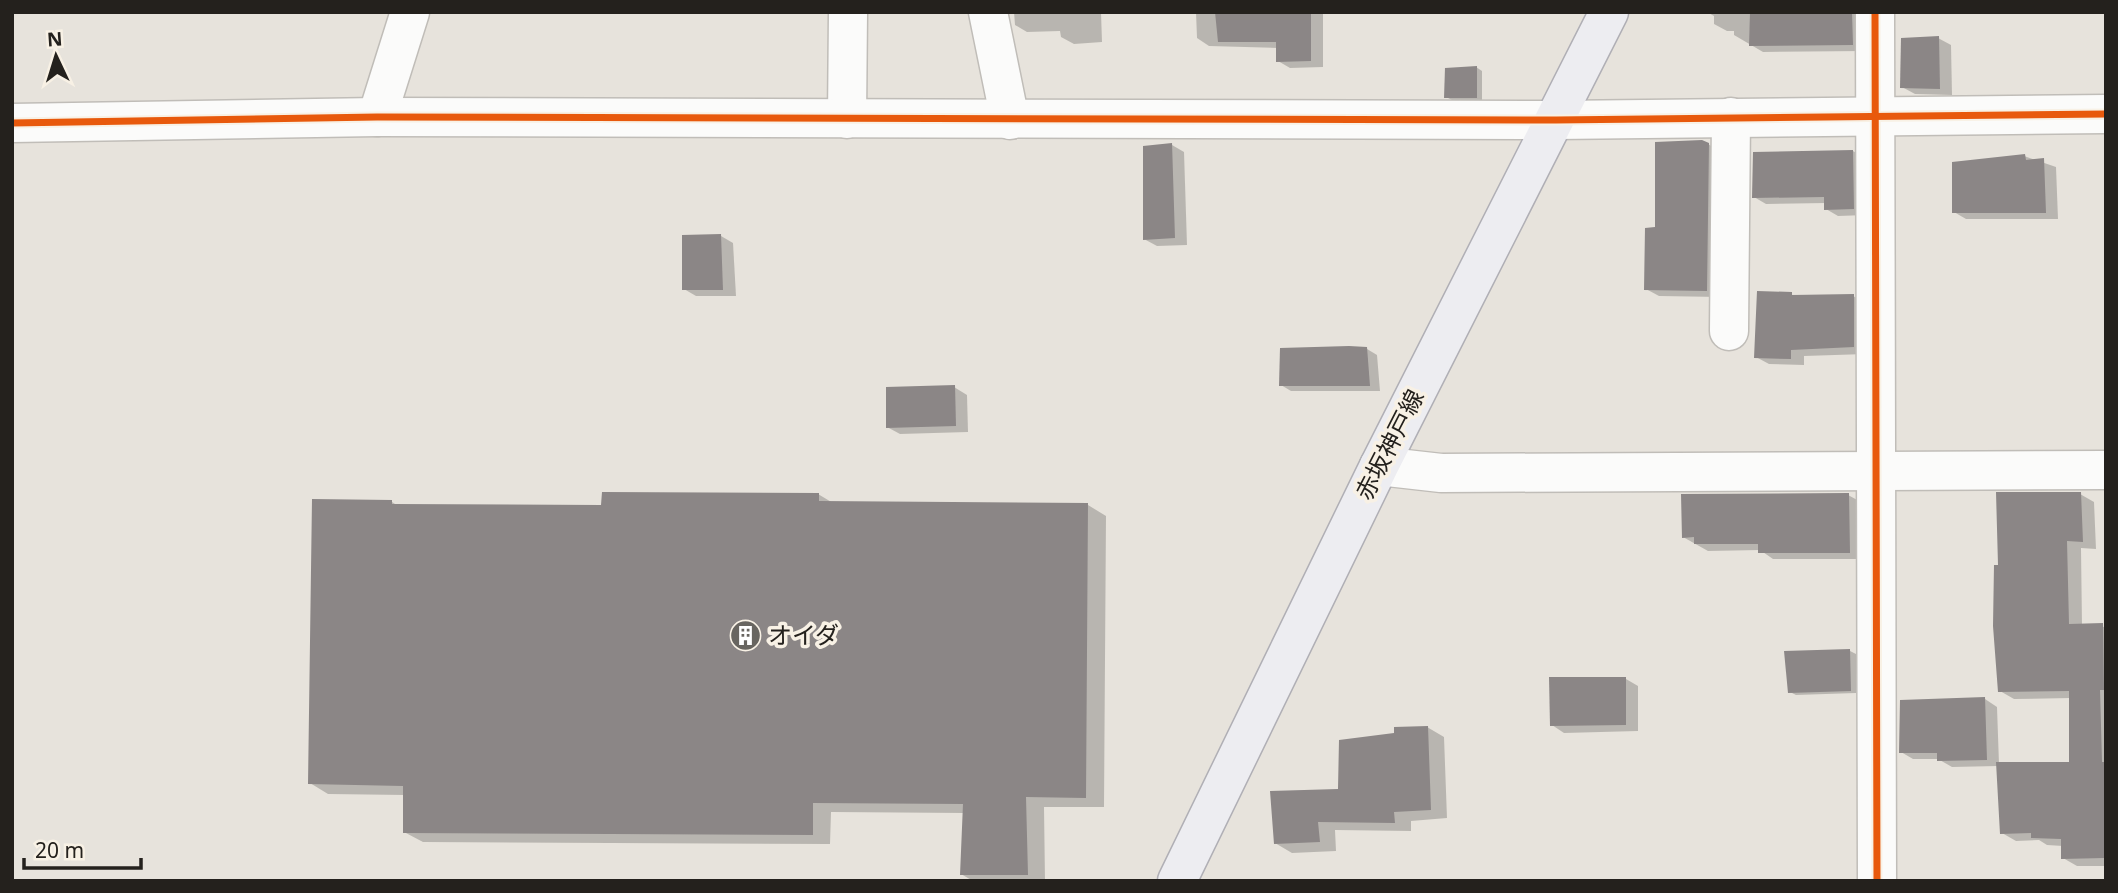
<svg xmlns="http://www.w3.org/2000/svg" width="2118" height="893" viewBox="0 0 2118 893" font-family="'Noto Sans','Noto Sans JP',sans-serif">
  <rect width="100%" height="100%" fill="#e7e3dc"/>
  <!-- shadow -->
  <g fill="#0003">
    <polygon points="1014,12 1101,12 1102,42 1074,44 1061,37 1060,31 1027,32 1015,25"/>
    <polygon points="1196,12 1323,12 1323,67 1290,68 1278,61 1278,48 1209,46 1197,38"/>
    <polygon points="1707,12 1864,12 1865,51 1763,52 1734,35 1734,31 1727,31 1714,24 1714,16"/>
    <polygon points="1938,38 1951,45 1952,95 1915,94 1902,87"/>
    <polygon points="1476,67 1482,71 1482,100 1452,100 1446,97"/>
    <polygon points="1708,144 1721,152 1720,297 1659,296 1646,289 1657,229"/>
    <polygon points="1172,145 1184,152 1187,245 1157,246 1144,239"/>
    <polygon points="1853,151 1866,159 1866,215 1838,216 1826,209 1826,203 1766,204 1754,197"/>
    <polygon points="2024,156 2056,167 2058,219 1966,219 1954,212"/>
    <polygon points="721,236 733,243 736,296 696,296 684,289"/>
    <polygon points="1791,294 1796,297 1853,296 1866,303 1866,354 1804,356 1804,365 1769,364 1756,357"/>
    <polygon points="1367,349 1377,355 1380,391 1291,391 1281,385"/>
    <polygon points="954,387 967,395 968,432 900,434 887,427"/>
    <polygon points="818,494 833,503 1088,505 1106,516 1104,807 1044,807 1045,881 973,881 961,874 964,813 831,812 830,844 423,842 404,832 405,795 328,794 310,783 392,502 398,506 603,507"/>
    <polygon points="2080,494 2094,502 2096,549 2081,548 2082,626 2106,627 2106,866 2077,866 2063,858 2063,846 2047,845 2039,840 2016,841 2002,833 1998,766 1952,767 1938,759 1913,759 1901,752 1985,699 1997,707 1999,764 2071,764 2071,698 2014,699 2000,691 1999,566"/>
    <polygon points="1848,495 1861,502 1862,559 1773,559 1760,550 1708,551 1683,537"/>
    <polygon points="1850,651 1856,654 1856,693 1796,695 1790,692"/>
    <polygon points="1626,679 1638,686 1638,731 1564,733 1552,725"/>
    <polygon points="1427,727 1444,737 1447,818 1411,821 1411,831 1335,830 1336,851 1292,853 1275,843 1340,790"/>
  </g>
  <!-- building -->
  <g fill="#8b8686">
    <polygon points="1215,12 1311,12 1311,61 1276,62 1276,42 1218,42"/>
    <polygon points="1750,12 1852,12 1853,45 1749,46"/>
    <polygon points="1939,36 1940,89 1900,88 1901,38"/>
    <polygon points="1477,66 1477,98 1444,98 1445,68"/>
    <polygon points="1702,140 1709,143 1707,291 1644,290 1645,228 1655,227 1655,142"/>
    <polygon points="1172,143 1175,238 1143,240 1143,146"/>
    <polygon points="1853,150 1854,209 1824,210 1824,197 1752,198 1753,152"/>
    <polygon points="2025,154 2026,160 2044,158 2046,213 1952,213 1952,162"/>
    <polygon points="721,234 723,290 682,290 682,235"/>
    <polygon points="1757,291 1792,292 1792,295 1854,294 1854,347 1791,350 1791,359 1754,358"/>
    <polygon points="1349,346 1367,347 1370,386 1279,386 1280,348"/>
    <polygon points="955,385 956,426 886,428 886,387"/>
    <polygon points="602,492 819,493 819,501 1088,503 1086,798 1026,797 1028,875 960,875 963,804 813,803 813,835 403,833 403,786 308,784 312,499 392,500 392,504 601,505"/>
    <polygon points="1996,492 2081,492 2083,542 2067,541 2069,624 2103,623 2104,690 2100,690 2102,762 2105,762 2104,858 2061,859 2061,839 2031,838 2031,833 2000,834 1996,762 2069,762 2069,691 1998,692 1993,626 1994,565 1998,565"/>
    <polygon points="1849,493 1850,553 1758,553 1758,544 1694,544 1694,537 1682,538 1681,494"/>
    <polygon points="1850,649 1851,691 1788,693 1784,651"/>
    <polygon points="1549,677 1626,677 1626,725 1550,726"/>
    <polygon points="1985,697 1987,760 1937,761 1937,753 1899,753 1900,700"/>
    <polygon points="1428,726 1431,810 1394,812 1395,823 1318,822 1320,842 1274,844 1270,791 1338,789 1339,740 1394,733 1394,727"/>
  </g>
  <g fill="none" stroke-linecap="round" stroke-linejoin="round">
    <defs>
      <g id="minor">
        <polyline points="988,12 1010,120"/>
        <polyline points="1875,12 1877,881"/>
        <polyline points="377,117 410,12"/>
        <polyline points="847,119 848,12"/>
        <polyline points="12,123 377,117 1556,120 2106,114"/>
        <polyline points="1729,331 1731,117"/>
        <polyline points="1379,466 1441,473 2106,470"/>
      </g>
      <polyline id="major" points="1177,881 1379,466 1609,12"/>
    </defs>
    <!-- minor casing -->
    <use href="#minor" stroke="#c0bdb8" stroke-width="41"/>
    <!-- major casing -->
    <use href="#major" stroke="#b0afb5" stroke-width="41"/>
    <!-- minor -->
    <use href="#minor" stroke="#fbfbfa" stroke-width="38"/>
    <!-- major -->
    <use href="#major" stroke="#ededf1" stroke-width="38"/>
    <defs>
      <g id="cycleway">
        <polyline points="1875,12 1877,881"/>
        <polyline points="12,123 377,117 1556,120 2106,114"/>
      </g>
    </defs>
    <!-- cycleway casing -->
    <use href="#cycleway" stroke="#f8f1e5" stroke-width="11"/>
    <!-- cycleway -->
    <use href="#cycleway" stroke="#e8590c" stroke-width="7"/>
  </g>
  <!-- icons -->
  <defs>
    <symbol id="building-disc" viewBox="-11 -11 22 22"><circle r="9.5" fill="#686560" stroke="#f8f1e5"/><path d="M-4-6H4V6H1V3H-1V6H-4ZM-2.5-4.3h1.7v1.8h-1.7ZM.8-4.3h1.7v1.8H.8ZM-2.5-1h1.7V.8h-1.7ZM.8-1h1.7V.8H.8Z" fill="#fff"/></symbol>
  </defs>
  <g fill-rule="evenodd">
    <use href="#building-disc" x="728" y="618" width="35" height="35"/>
  </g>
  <g text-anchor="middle" stroke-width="7" stroke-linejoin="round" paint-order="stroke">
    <!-- street labels -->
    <g font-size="24" fill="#24211d" stroke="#f8f1e5">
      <text transform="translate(1390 445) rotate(-63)" y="8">赤坂神戸線</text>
    </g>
    <!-- poi labels -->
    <g font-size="24" fill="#24211d" stroke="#f8f1e5" text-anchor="start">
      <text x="768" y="644">オイダ</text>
    </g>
  </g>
  <!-- border -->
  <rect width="2118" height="893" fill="none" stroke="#24211d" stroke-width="28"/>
  <!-- north arrow -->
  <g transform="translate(56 56) rotate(356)" stroke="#f8f1e5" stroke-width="5" paint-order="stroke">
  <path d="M0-5L12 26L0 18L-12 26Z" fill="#24211d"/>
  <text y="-10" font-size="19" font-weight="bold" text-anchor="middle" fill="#24211d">N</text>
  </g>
  <!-- scale -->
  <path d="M24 858v10h117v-10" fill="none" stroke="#24211d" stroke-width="3.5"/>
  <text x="35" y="858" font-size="21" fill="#24211d" stroke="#f8f1e5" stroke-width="5" paint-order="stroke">20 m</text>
</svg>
